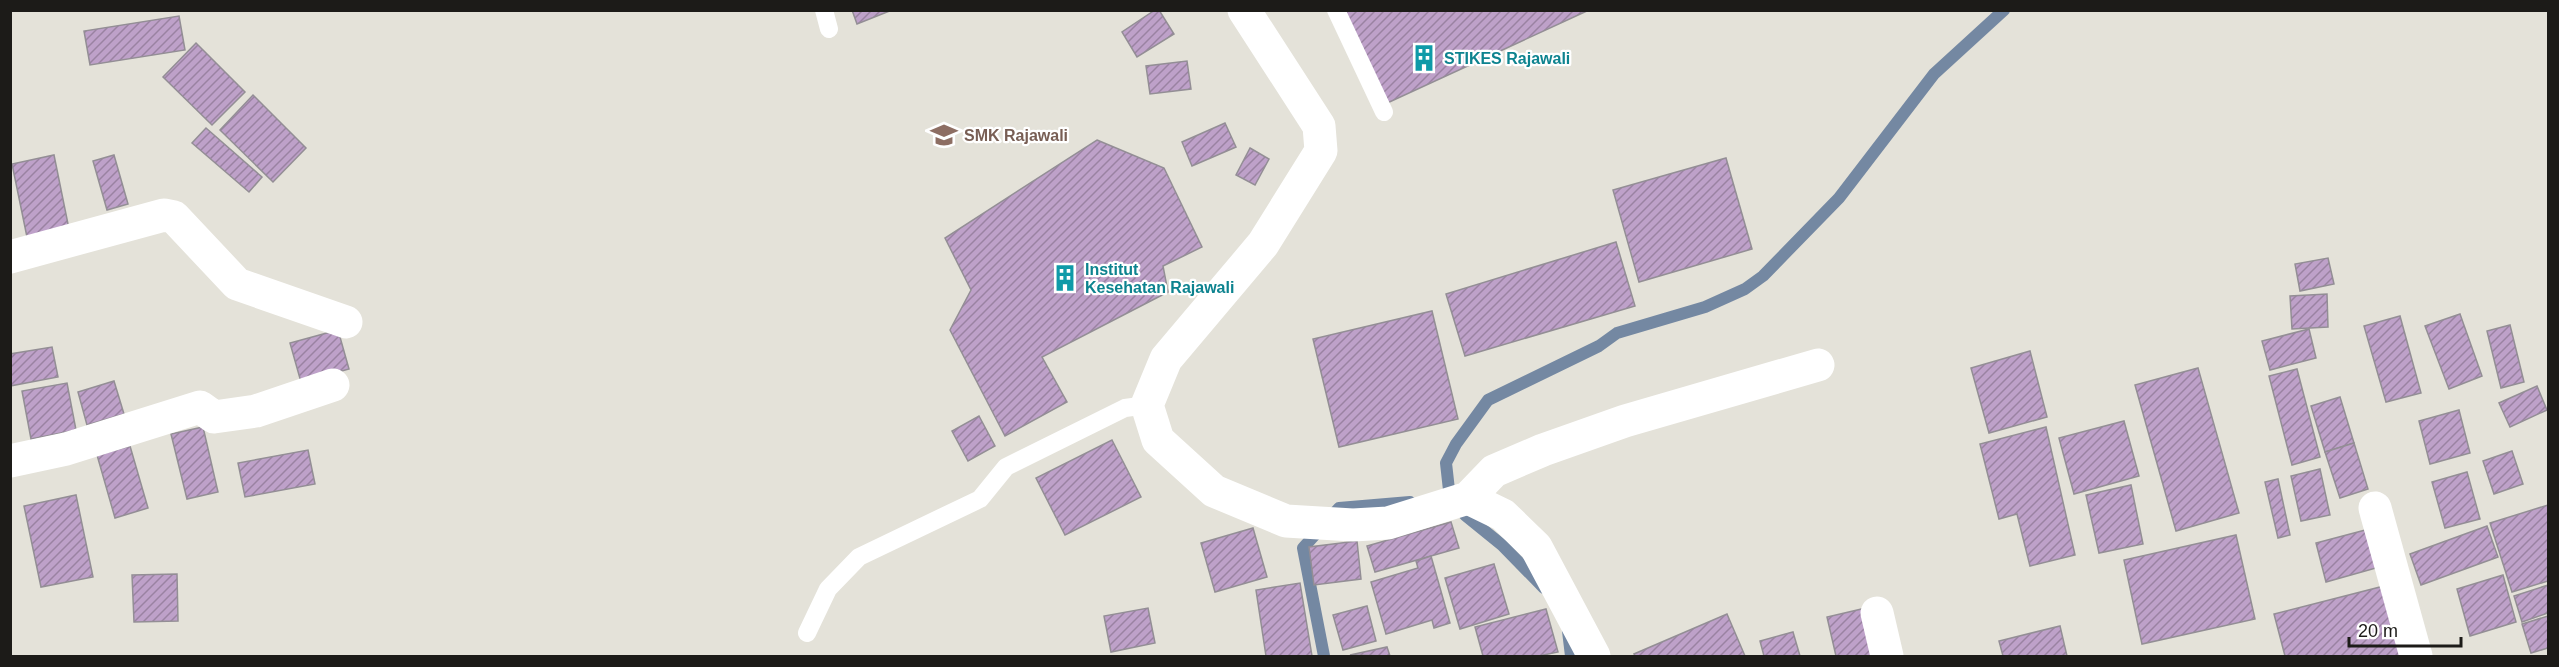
<svg xmlns="http://www.w3.org/2000/svg" width="2559" height="667" viewBox="0 0 2559 667" font-family="Arial,sans-serif">
  <defs>
    <pattern id="building-hatch" width="6" height="6" patternUnits="userSpaceOnUse" patternTransform="scale(1.5)"><rect width="6" height="6" fill="#bea1c9"/><path d="M-1 1l2-2M0 6l6-6M5 7l2-2" fill="none" stroke="#9a82a2"/></pattern>
  </defs>
  <rect width="100%" height="100%" fill="#e4e2d9"/>
  <g fill="none" stroke-linecap="round" stroke-linejoin="round">
    <!-- stream -->
    <g stroke="#7488a2" stroke-width="12">
      <polyline points="1544,588 1502,545 1465,515 1450,499 1446,463 1456,444 1488,400 1599,346 1617,333 1705,307 1745,289 1763,276 1839,198 1934,74 2004,10"/>
      <polyline points="1568,631 1571,656"/>
      <polyline points="1324,656 1303,548 1339,508 1410,502"/>
    </g>
  </g>
  <!-- building -->
  <g fill="url(#building-hatch)" stroke="#938e95" stroke-width="1.5">
    <polygon points="852,10 892,10 857,24"/>
    <polygon points="1155,10 1159,10 1174,34 1137,57 1122,32"/>
    <polygon points="1340,10 1589,10 1383,105"/>
    <polygon points="179,16 185,50 90,65 84,31"/>
    <polygon points="196,43 245,92 212,125 163,77"/>
    <polygon points="1187,61 1191,89 1150,94 1146,66"/>
    <polygon points="253,95 306,148 273,182 220,130"/>
    <polygon points="1225,123 1236,147 1192,166 1182,142"/>
    <polygon points="206,128 262,177 249,192 192,143"/>
    <polygon points="1097,140 1164,168 1202,247 1163,266 1168,292 1042,357 1067,402 1005,436 950,330 971,290 945,238"/>
    <polygon points="1250,148 1269,159 1255,185 1236,175"/>
    <polygon points="54,155 69,229 27,237 12,164"/>
    <polygon points="114,155 128,204 107,210 93,161"/>
    <polygon points="1726,158 1752,249 1639,282 1613,190"/>
    <polygon points="1616,242 1635,306 1465,356 1446,294"/>
    <polygon points="2328,258 2334,284 2300,291 2295,264"/>
    <polygon points="2327,294 2328,327 2292,329 2290,296"/>
    <polygon points="1432,311 1458,419 1339,447 1313,339"/>
    <polygon points="2460,314 2482,376 2449,389 2425,326"/>
    <polygon points="2400,316 2421,393 2386,402 2364,326"/>
    <polygon points="2510,325 2524,382 2501,388 2487,331"/>
    <polygon points="2309,329 2316,358 2270,370 2262,341"/>
    <polygon points="338,330 349,369 301,382 290,343"/>
    <polygon points="52,347 58,377 10,386 10,354"/>
    <polygon points="2030,351 2047,417 1989,433 1971,368"/>
    <polygon points="2198,368 2239,513 2176,531 2135,385"/>
    <polygon points="2297,369 2320,457 2292,465 2269,376"/>
    <polygon points="114,381 124,414 87,425 78,392"/>
    <polygon points="67,383 76,430 31,439 22,391"/>
    <polygon points="2537,386 2547,410 2510,427 2499,403"/>
    <polygon points="2340,397 2354,443 2325,452 2311,406"/>
    <polygon points="2459,410 2470,453 2430,464 2419,421"/>
    <polygon points="979,416 995,446 968,461 952,431"/>
    <polygon points="2124,421 2139,476 2074,494 2059,438"/>
    <polygon points="203,427 218,492 187,499 171,434"/>
    <polygon points="2046,427 2075,555 2030,566 2017,514 1999,519 1980,444"/>
    <polygon points="1112,440 1141,497 1065,535 1036,478"/>
    <polygon points="2354,443 2368,489 2340,498 2325,452"/>
    <polygon points="130,446 148,508 115,518 97,455"/>
    <polygon points="308,450 315,484 245,497 238,463"/>
    <polygon points="2512,451 2523,484 2494,494 2483,461"/>
    <polygon points="2320,469 2330,515 2301,521 2291,476"/>
    <polygon points="2467,472 2480,519 2445,528 2432,482"/>
    <polygon points="2278,479 2290,535 2278,538 2265,482"/>
    <polygon points="2131,485 2143,544 2099,553 2086,495"/>
    <polygon points="76,495 93,577 41,587 24,506"/>
    <polygon points="2548,505 2548,581 2512,592 2490,523"/>
    <polygon points="1451,522 1459,548 1375,572 1367,546"/>
    <polygon points="2487,526 2498,557 2421,585 2410,554"/>
    <polygon points="1253,528 1267,577 1215,592 1201,543"/>
    <polygon points="2373,528 2383,566 2326,582 2316,543"/>
    <polygon points="2236,535 2255,619 2142,644 2124,560"/>
    <polygon points="1357,541 1361,579 1314,585 1309,547"/>
    <polygon points="1431,556 1450,623 1434,628 1432,620 1386,634 1371,582 1418,568 1416,561"/>
    <polygon points="1494,564 1509,614 1460,629 1445,578"/>
    <polygon points="177,574 178,621 134,622 132,575"/>
    <polygon points="2503,575 2516,622 2470,636 2457,589"/>
    <polygon points="1300,583 1312,656 1266,656 1256,590"/>
    <polygon points="2548,585 2548,613 2522,622 2514,596"/>
    <polygon points="2384,586 2402,656 2285,656 2274,614"/>
    <polygon points="1367,606 1376,641 1343,650 1333,615"/>
    <polygon points="1148,608 1155,643 1111,652 1104,616"/>
    <polygon points="1866,608 1877,656 1836,656 1827,617"/>
    <polygon points="1546,609 1558,652 1539,656 1483,656 1475,627"/>
    <polygon points="1727,614 1745,656 1635,656 1634,654"/>
    <polygon points="2548,616 2548,648 2531,653 2522,624"/>
    <polygon points="2060,626 2067,656 2003,656 1999,641"/>
    <polygon points="1793,632 1800,656 1764,656 1760,641"/>
    <polygon points="1387,647 1390,656 1350,655"/>
  </g>
  <g fill="none" stroke-linecap="round" stroke-linejoin="round">
    <!-- lane -->
    <g stroke="#fff" stroke-width="18">
      <polyline points="824,10 829,29"/>
      <polyline points="1336,10 1384,112"/>
      <polyline points="807,633 828,589 859,557 980,499 1006,467 1125,408 1147,405"/>
    </g>
    <!-- street -->
    <g stroke="#fff" stroke-width="33">
      <polyline points="1244,10 1319,126 1321,151 1263,244 1166,359 1147,405 1158,440 1214,491 1286,521 1353,525 1388,523 1468,498 1494,471 1543,450 1625,421 1818,365"/>
      <polyline points="10,257 164,215 174,217 237,284 346,322"/>
      <polyline points="10,461 66,449 200,407 214,417 256,411 333,385"/>
      <polyline points="1468,498 1503,515 1536,547 1594,656"/>
      <polyline points="2375,508 2416,656"/>
      <polyline points="1877,613 1887,656"/>
    </g>
  </g>
  <!-- icons -->
  <defs>
    <symbol id="building-bare" viewBox="-9 -9 18 18"><path d="M-4-6H4V6H1V3H-1V6H-4ZM-2.5-4.3h1.7v1.8h-1.7ZM.8-4.3h1.7v1.8H.8ZM-2.5-1h1.7V.8h-1.7ZM.8-1h1.7V.8H.8Z" fill="#0f9aa8" stroke="#fff" stroke-width="2.5" paint-order="stroke"/></symbol>
    <symbol id="school-bare" viewBox="-9 -9 18 18"><path d="M0-5L7-2L0 1L-7-2ZM-4 1L0 2.5L4 1V4Q0 6-4 4Z" fill="#8d6e63" stroke="#fff" stroke-width="2.5" paint-order="stroke"/></symbol>
  </defs>
  <g fill-rule="evenodd">
    <use href="#building-bare" x="1405" y="39" width="38" height="38"/>
    <use href="#school-bare" x="925" y="116" width="38" height="38"/>
    <use href="#building-bare" x="1046" y="259" width="38" height="38"/>
  </g>
  <g text-anchor="middle" stroke-width="4.5" stroke-linejoin="round" paint-order="stroke">
    <!-- culture labels -->
    <g font-size="16" font-weight="bold" fill="#0d838f" stroke="#fff" text-anchor="start">
      <text x="1444" y="64">STIKES Rajawali</text>
      <text x="1085" y="275">Institut<tspan x="1085" dy="18">Kesehatan Rajawali</tspan></text>
    </g>
    <!-- education labels -->
    <g font-size="16" font-weight="bold" fill="#785e54" stroke="#fff" text-anchor="start">
      <text x="964" y="141">SMK Rajawali</text>
    </g>
  </g>
  <!-- border -->
  <rect width="2559" height="667" fill="none" stroke="#1c1b18" stroke-width="24"/>
  <!-- scale -->
  <path d="M2349 637v9h112v-9" fill="none" stroke="#1c1b18" stroke-width="3"/>
  <text x="2358" y="637" font-size="18" fill="#1c1b18" stroke="#ffffff" stroke-width="4.5" paint-order="stroke">20 m</text>
</svg>
